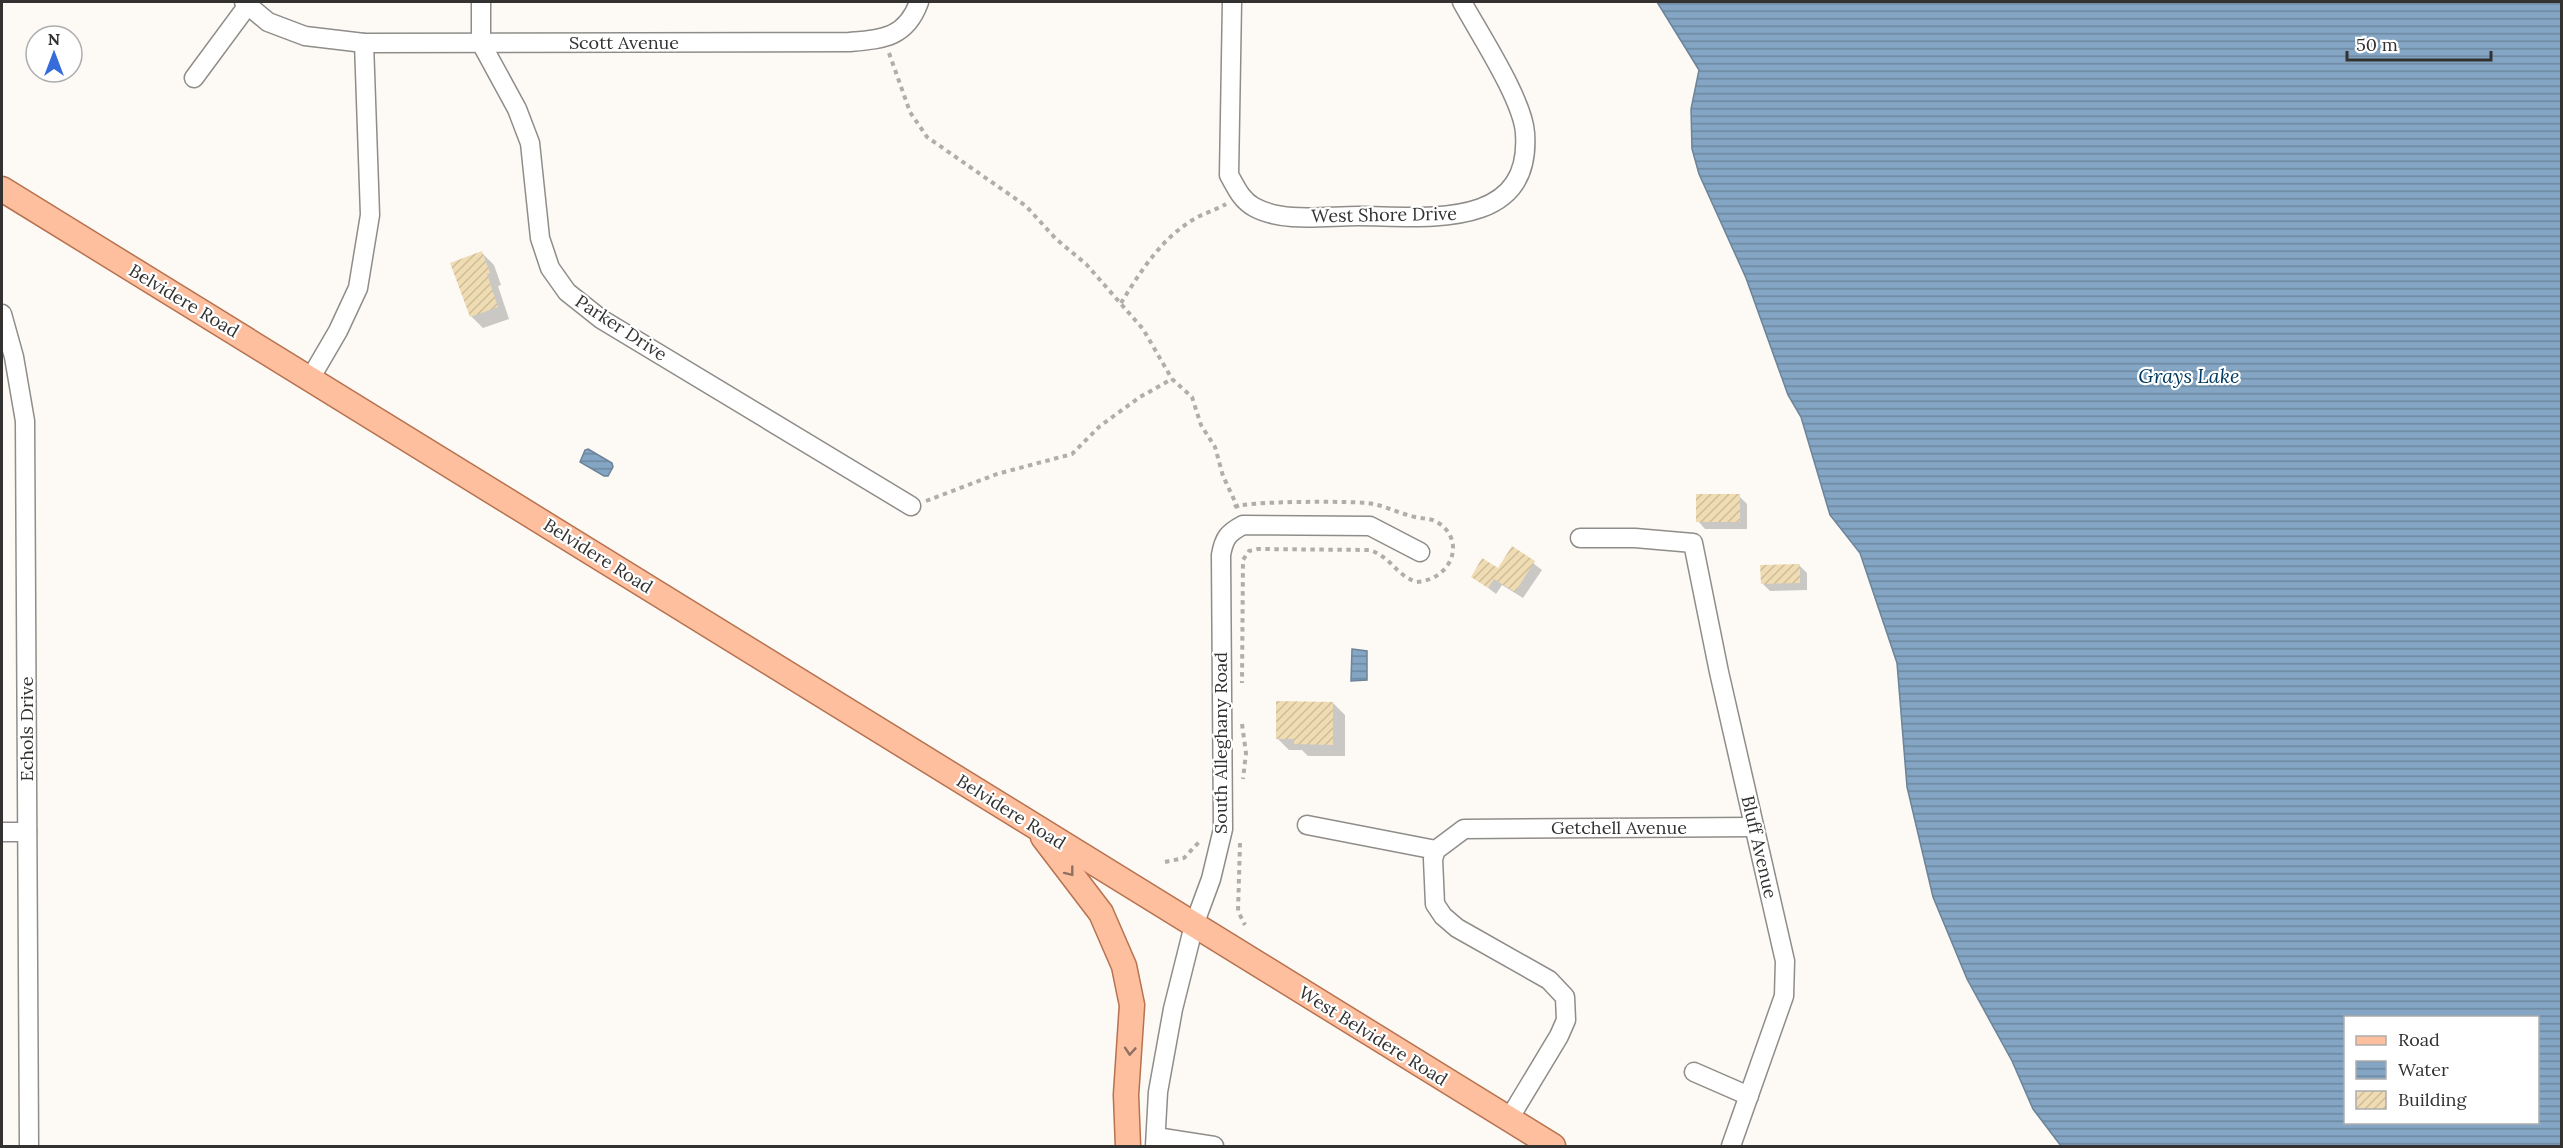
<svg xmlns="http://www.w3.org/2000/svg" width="2563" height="1148" viewBox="0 0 2563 1148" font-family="Lora,serif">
  <defs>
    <pattern id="water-rules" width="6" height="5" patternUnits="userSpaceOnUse" patternTransform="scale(1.5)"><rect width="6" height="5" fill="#84a6c4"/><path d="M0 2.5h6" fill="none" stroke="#6d88a0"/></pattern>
    <pattern id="building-hatch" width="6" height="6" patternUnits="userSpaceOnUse" patternTransform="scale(1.5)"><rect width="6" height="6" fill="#f0dcb3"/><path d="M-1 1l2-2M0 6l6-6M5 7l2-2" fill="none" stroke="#cebd9a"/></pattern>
  </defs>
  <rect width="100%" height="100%" fill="#fdfaf6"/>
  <!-- water -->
  <g fill="url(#water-rules)" stroke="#6c8398" stroke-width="1.5" fill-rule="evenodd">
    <path d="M1657,2H2561V1146H2061L2033,1109L2012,1061L1967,979L1933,897L1907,787L1897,663L1860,553L1830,515L1801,417L1788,395L1746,278L1699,174L1692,149L1691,109L1699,70ZM2346,1018H2538V1122H2346Z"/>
    <polygon points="588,449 612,463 613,467 608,476 604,476 580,462 585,450"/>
    <polygon points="1352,649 1367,651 1367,680 1351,681"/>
  </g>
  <!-- shadow -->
  <g fill="#0003">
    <polygon points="482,253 494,265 501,285 498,286 509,319 483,328 471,316"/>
    <polygon points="1739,496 1747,504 1747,529 1705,529 1698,521"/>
    <polygon points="1513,548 1542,570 1523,598 1502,585 1496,594 1473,576 1498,570"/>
    <polygon points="1799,565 1807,573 1807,590 1770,591 1762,583"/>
    <polygon points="1333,703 1345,715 1345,756 1308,756 1302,750 1289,750 1277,738"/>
  </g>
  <!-- building -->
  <g fill="url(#building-hatch)">
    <polygon points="482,251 490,273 487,274 498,307 470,317 450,263"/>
    <rect x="1696" y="494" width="44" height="28"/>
    <polygon points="1512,546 1535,561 1515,592 1494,579 1488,588 1471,577 1482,558 1498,568"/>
    <polygon points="1800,564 1800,583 1761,584 1760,565"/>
    <polygon points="1276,701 1333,702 1333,745 1294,744 1294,739 1276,739"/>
  </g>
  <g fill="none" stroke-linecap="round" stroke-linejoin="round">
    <defs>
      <g id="minor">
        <path d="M244,2L268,22L305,36L364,43L849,42C883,39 906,38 919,2"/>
        <polyline points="481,2 481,43 517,109 530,143 540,238 550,268 567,292 601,319 911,506"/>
        <path d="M1232,2L1229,175C1236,187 1241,200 1254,207C1283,223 1325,216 1358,216C1424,216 1532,232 1525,133C1523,100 1479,33 1462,2"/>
        <polyline points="194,78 248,5"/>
        <polyline points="2,314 14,357 25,421 29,1146"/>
        <polyline points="310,379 338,331 358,288 370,215 364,43"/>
        <polyline points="1580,538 1635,538 1693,543 1719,672 1785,961 1784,996 1731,1146"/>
        <polyline points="1307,825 1436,850"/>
        <polyline points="2,832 27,832"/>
        <polyline points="1694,1072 1749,1096"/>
        <polyline points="1509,1119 1559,1036 1566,1020 1565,997 1549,980 1457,928 1443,916 1435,904 1433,859 1436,850 1464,829 1754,827"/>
        <polyline points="1156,1137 1214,1146"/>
        <path d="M1155,1146L1158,1092L1173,1009L1194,925L1211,879L1223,829L1221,555C1224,538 1228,533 1243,525L1370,526L1420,552"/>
      </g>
      <g id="major">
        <polyline points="2,189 1553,1146"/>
        <polyline points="1043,837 1101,913 1124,966 1132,1005 1126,1095 1128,1146"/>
      </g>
    </defs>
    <!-- minor casing -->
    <use href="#minor" stroke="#8f8d89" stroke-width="21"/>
    <!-- major casing -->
    <use href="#major" stroke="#b7724f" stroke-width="27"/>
    <!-- path -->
    <g stroke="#b0aeab" stroke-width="4" stroke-dasharray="4.5 4.5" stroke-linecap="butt">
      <polyline points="889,53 910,112 927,137 1026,206 1056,239 1086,264 1143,329 1172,379 1192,397 1201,425 1215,447 1223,476 1238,508"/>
      <path d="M1121,303C1139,274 1159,242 1188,223C1200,214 1214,211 1226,204"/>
      <polyline points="926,501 997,474 1072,454 1100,426 1140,397 1172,379"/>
      <path d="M1234,507C1246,501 1348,501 1367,503C1384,505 1398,513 1415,517C1423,519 1430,518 1437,522C1467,540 1452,580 1416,582C1395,574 1392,558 1370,550L1258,549L1249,551L1243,560L1242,683"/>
      <polyline points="1242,724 1246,753 1243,779"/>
      <polyline points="1240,843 1238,911 1245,925"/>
      <polyline points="1165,862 1184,858 1201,840"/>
    </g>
    <!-- minor -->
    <use href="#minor" stroke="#fff" stroke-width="18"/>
    <!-- major -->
    <use href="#major" stroke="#febf9f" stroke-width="24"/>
  </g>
  <!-- one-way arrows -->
  <defs><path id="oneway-chevron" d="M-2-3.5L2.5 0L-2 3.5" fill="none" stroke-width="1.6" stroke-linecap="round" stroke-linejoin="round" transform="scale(1.5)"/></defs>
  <g stroke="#8e7162">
    <use href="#oneway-chevron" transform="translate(1070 872) rotate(52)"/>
    <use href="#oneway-chevron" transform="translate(1130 1051) rotate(94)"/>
  </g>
  <g text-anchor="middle" stroke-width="4.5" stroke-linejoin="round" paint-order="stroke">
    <!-- street labels -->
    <g font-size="18" fill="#333231" stroke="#fff">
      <text x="624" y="49">Scott Avenue</text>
      <text transform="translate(1384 215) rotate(-1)" y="6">West Shore Drive</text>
      <text transform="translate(184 301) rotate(31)" y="6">Belvidere Road</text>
      <text transform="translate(621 328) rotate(33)" y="6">Parker Drive</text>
      <text transform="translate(598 556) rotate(32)" y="6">Belvidere Road</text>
      <text transform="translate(27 729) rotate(-90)" y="6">Echols Drive</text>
      <text transform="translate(1221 743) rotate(-90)" y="6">South Alleghany Road</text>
      <text transform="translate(1011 812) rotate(32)" y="6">Belvidere Road</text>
      <text x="1619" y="834">Getchell Avenue</text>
      <text transform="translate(1759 847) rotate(77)" y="6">Bluff Avenue</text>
      <text transform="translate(1373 1036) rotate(32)" y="6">West Belvidere Road</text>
    </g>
    <!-- water labels -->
    <g font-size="20" font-style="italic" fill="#003a61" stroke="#fff">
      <text x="2189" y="383">Grays Lake</text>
    </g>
  </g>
  <!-- border -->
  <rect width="2563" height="1148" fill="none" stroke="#333231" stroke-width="6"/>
  <!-- legend -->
  <rect x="2344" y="1016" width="195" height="108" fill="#ffffff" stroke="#adadad" stroke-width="1.5"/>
  <rect x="2356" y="1036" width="30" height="9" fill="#febf9f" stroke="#adadad" stroke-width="1.5"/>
  <text x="2398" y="1046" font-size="18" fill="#333231">Road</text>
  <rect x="2356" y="1061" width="30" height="18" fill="url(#water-rules)" stroke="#adadad" stroke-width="1.5"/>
  <text x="2398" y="1076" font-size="18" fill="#333231">Water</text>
  <rect x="2356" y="1091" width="30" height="18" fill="url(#building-hatch)" stroke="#adadad" stroke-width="1.5"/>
  <text x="2398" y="1106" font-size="18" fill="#333231">Building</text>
  <!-- north arrow -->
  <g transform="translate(54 54)"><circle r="28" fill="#ffffff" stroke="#adadad" stroke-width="1.5"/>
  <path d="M0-4.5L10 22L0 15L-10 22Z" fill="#366bda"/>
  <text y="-9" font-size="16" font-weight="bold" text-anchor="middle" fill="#333231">N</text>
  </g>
  <!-- scale -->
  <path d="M2347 51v9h144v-9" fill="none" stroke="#333231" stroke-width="3"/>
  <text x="2356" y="51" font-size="18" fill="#333231" stroke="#ffffff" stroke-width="4.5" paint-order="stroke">50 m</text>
</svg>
